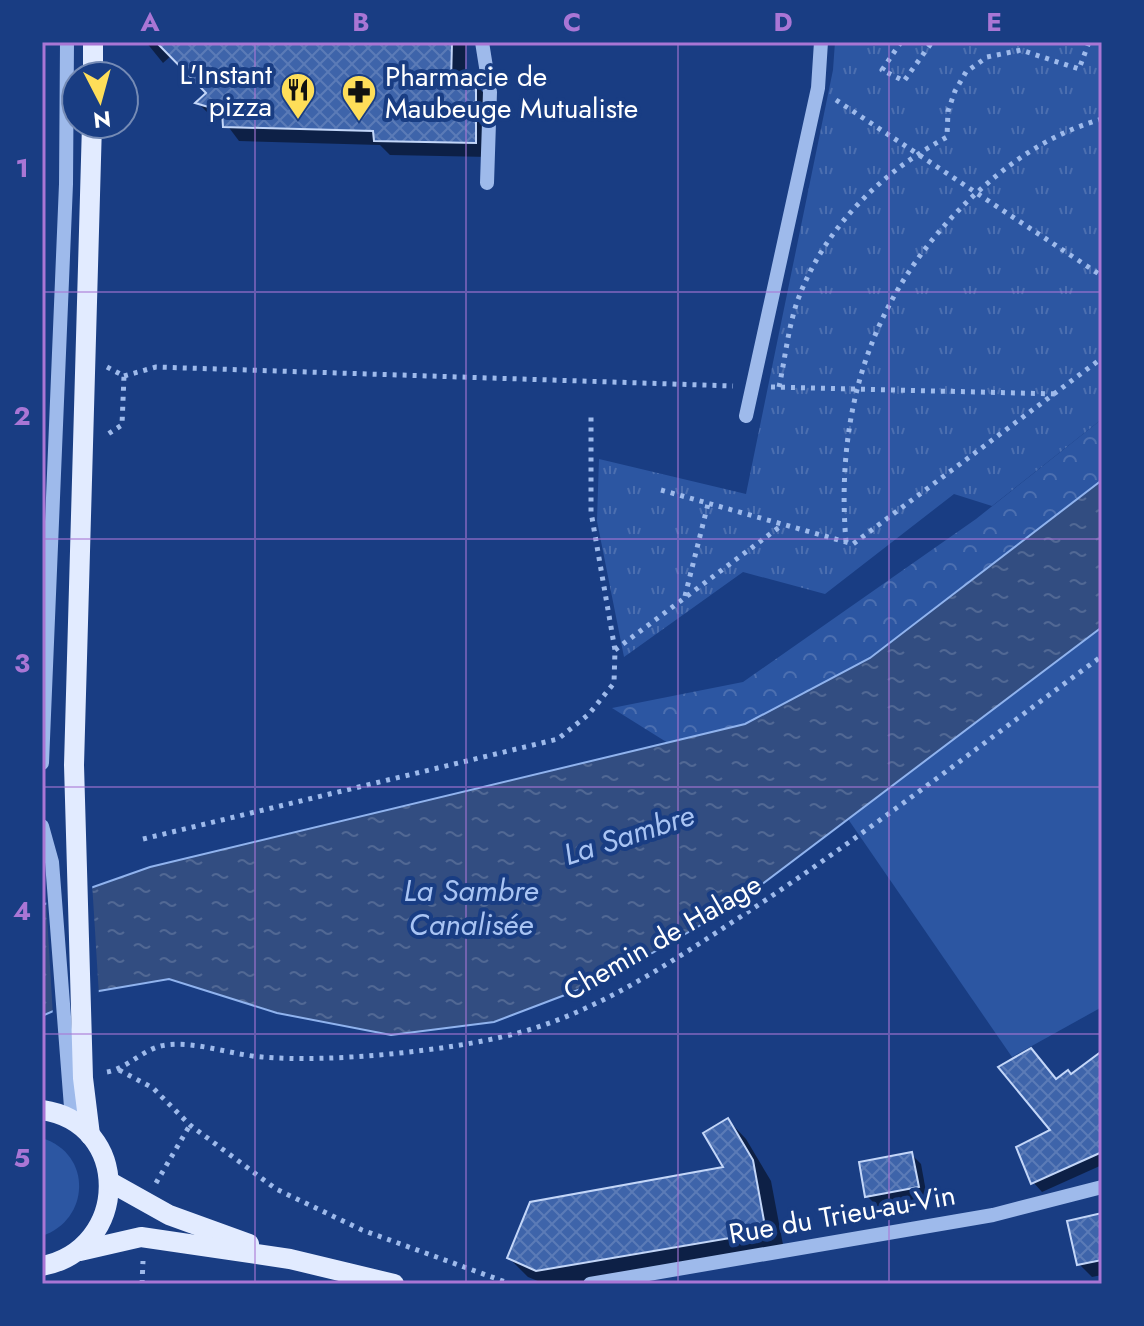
<svg xmlns="http://www.w3.org/2000/svg" width="1144" height="1326" viewBox="0 0 1144 1326" font-family="Jost,sans-serif">
  <defs>
    <pattern id="forest-crowns" width="20" height="18" patternUnits="userSpaceOnUse" patternTransform="scale(2)"><rect width="20" height="18" fill="#2c56a2"/><path d="M2 6a3 3 0 1 1 6 0M12 15a3 3 0 1 1 6 0" fill="none" stroke="#4c6fb0"/></pattern>
    <pattern id="park-tufts" width="24" height="20" patternUnits="userSpaceOnUse" patternTransform="scale(2)"><rect width="24" height="20" fill="#2c56a2"/><path d="M3 7l-1-3M5 7V3M7 7l1-3M15 17l-1-3M17 17v-4M19 17l1-3" fill="none" stroke="#4c6fb0"/></pattern>
    <pattern id="water-ripples" width="26" height="14" patternUnits="userSpaceOnUse" patternTransform="scale(2)"><rect width="26" height="14" fill="#324d81"/><path d="M2 4q2-2 4 0t4 0M15 11q2-2 4 0t4 0" fill="none" stroke="#516894"/></pattern>
    <pattern id="building-cross-hatch" width="8" height="8" patternUnits="userSpaceOnUse" patternTransform="scale(2)"><rect width="8" height="8" fill="#3e64aa"/><path d="M0 0l8 8M0 8l8-8" fill="none" stroke="#5b7bb7"/></pattern>
  </defs>
  <rect width="100%" height="100%" fill="#193d83"/>
  <!-- grass -->
  <g fill="#2c56a2">
    <polygon points="1102,627 1102,1007 1012,1057 848,819"/>
    <path d="M42,1138C93,1154 90,1220 42,1236Z"/>
  </g>
  <!-- forest -->
  <polygon fill="url(#forest-crowns)" points="1102,419 1102,480 870,658 745,724 668,743 612,708 743,682 976,519"/>
  <!-- park -->
  <polygon fill="url(#park-tufts)" points="835,42 1102,42 1102,419 992,506 954,494 825,594 743,572 624,657 597,521 599,459 746,494 833,70"/>
  <!-- water -->
  <polygon fill="url(#water-ripples)" stroke="#90b3ee" stroke-width="2" points="1102,480 1102,627 732,907 607,979 494,1022 391,1035 277,1013 169,979 99,991 42,1016 42,905 150,867 745,724 870,658"/>
  <!-- pier -->
  <polygon fill="#193d83" points="92,883 99,996 53,1016 46,899"/>
  <!-- shadow -->
  <g fill="#0007">
    <polygon points="146,42 466,42 465,84 476,85 490,100 490,157 390,155 380,145 239,141 224,121 212,117 198,103 208,94 172,55 163,63"/>
    <polygon points="1102,1056 1102,1165 1042,1192 1033,1182 1053,1131 1057,1081"/>
    <polygon points="728,1120 746,1139 771,1181 784,1250 583,1284 545,1284 528,1277 509,1258 727,1169"/>
    <polygon points="911,1154 921,1164 927,1197 877,1206 867,1196"/>
    <polygon points="1102,1215 1102,1275 1092,1277 1079,1264"/>
  </g>
  <!-- building -->
  <g fill="url(#building-cross-hatch)" stroke="#c3d6f8" stroke-width="2">
    <polygon points="156,42 452,42 451,82 476,83 476,143 374,141 373,131 223,127 222,111 195,103 206,93"/>
    <polygon points="1031,1048 1056,1079 1068,1070 1071,1074 1102,1051 1102,1152 1031,1184 1016,1147 1050,1130 998,1067"/>
    <polygon points="728,1118 753,1160 766,1232 536,1271 507,1258 530,1202 723,1167 703,1133"/>
    <polygon points="912,1152 919,1187 865,1197 859,1162"/>
    <polygon points="1102,1213 1102,1260 1077,1265 1067,1221"/>
  </g>
  <g fill="none" stroke-linecap="round" stroke-linejoin="round">
    <!-- path -->
    <g stroke="#9ebaeb" stroke-width="5" stroke-dasharray="4 6" stroke-linecap="butt">
      <polyline points="901,42 882,70 904,81 932,42"/>
      <polyline points="836,100 1102,276"/>
      <polyline points="107,367 124,376 122,425 108,434"/>
      <polyline points="124,376 156,367 733,386"/>
      <polyline points="771,387 1059,394"/>
      <path d="M779,387C785,359 788,329 797,302C824,228 879,174 947,137L948,111L955,91L966,72L987,57L1021,50L1079,69L1089,42"/>
      <polyline points="661,490 853,544 1102,358"/>
      <path d="M846,542C835,410 872,293 969,200C1008,163 1049,134 1102,119"/>
      <polyline points="685,596 708,504"/>
      <polyline points="615,650 782,525"/>
      <polyline points="143,839 558,739 589,714 614,683 615,650 591,512 591,414"/>
      <polyline points="119,1070 153,1088 190,1125 276,1189 362,1230 511,1284"/>
      <path d="M107,1072C129,1068 143,1048 166,1045C197,1041 232,1055 262,1057C329,1063 449,1051 514,1034C595,1013 665,966 734,921C860,839 980,745 1102,656"/>
      <polyline points="156,1183 190,1125"/>
      <polyline points="142,1284 143,1261"/>
    </g>
    <!-- minor -->
    <g stroke="#9ebaeb" stroke-width="14">
      <polyline points="482,42 490,92 487,183"/>
      <polyline points="746,416 818,88 821,42"/>
      <polyline points="42,763 66,184 67,42"/>
      <polyline points="42,826 52,862 72,1120"/>
      <polyline points="590,1284 993,1215 1102,1187"/>
    </g>
    <!-- major -->
    <g stroke="#e2ebff" stroke-width="20">
      <polyline points="93,76 93,42"/>
      <path d="M42,1110C132,1123 130,1249 42,1266"/>
      <polyline points="90,1135 83,1078 74,765 92,124"/>
      <polyline points="110,1182 169,1215 249,1244"/>
      <polyline points="80,1251 141,1237 290,1259 394,1284"/>
    </g>
  </g>
  <!-- grid -->
  <path fill="none" stroke="#a976d5" stroke-width="2" stroke-opacity="0.55" d="M255,42V1284M466,42V1284M678,42V1284M889,42V1284M42,292H1102M42,539H1102M42,787H1102M42,1034H1102"/>
  <!-- icons -->
  <defs>
    <symbol id="restaurant-pin" viewBox="-11 -11 22 30"><path d="M0 17L-7.5 6A9.5 9.5 0 1 1 7.5 6Z" fill="#fede59" stroke="#193d83"/><path d="M-5-6h1v4h1v-4h1v4h1v-4h1v5L-1.5 .5V6h-2V.5L-5-1ZM5-6V6H3V1.5H1.5Q1.5-4 5-6Z" fill="#111"/></symbol>
    <symbol id="pharmacy-pin" viewBox="-11 -11 22 30"><path d="M0 17L-7.5 6A9.5 9.5 0 1 1 7.5 6Z" fill="#fede59" stroke="#193d83"/><path d="M-2-6h4v4h4v4h-4v4h-4v-4h-4v-4h4Z" fill="#111"/></symbol>
  </defs>
  <g fill-rule="evenodd">
    <use href="#restaurant-pin" x="278" y="70" width="40" height="54"/>
    <use href="#pharmacy-pin" x="339" y="72" width="40" height="54"/>
  </g>
  <g text-anchor="middle" stroke-width="8" stroke-linejoin="round" paint-order="stroke">
    <!-- poi labels -->
    <g font-size="28" fill="#fff" stroke="#193d83" text-anchor="end">
      <text x="272" y="84">L'Instant<tspan x="272" dy="32">pizza</tspan></text>
      <text x="385" y="86" text-anchor="start">Pharmacie de<tspan x="385" dy="32">Maubeuge Mutualiste</tspan></text>
    </g>
    <!-- street labels -->
    <g font-size="28" fill="#fff" stroke="#193d83">
      <text transform="translate(662 937) rotate(-30)" y="10">Chemin de Halage</text>
      <text transform="translate(842 1214) rotate(-10)" y="10">Rue du Trieu-au-Vin</text>
    </g>
    <!-- water labels -->
    <g font-size="30" font-style="italic" fill="#a9c4f3" stroke="#193d83">
      <text transform="translate(629 835) rotate(-18)" y="10">La Sambre</text>
      <text x="471" y="901">La Sambre<tspan x="471" dy="34">Canalisée</tspan></text>
    </g>
  </g>
  <!-- border -->
  <rect width="1144" height="1326" fill="none" stroke="#193d83" stroke-width="88"/>
  <!-- north arrow -->
  <g transform="translate(100 100) rotate(174)"><circle r="38" fill="#193d83" stroke="#758bb5" stroke-width="2"/>
  <path d="M0-6L14 30L0 20L-14 30Z" fill="#fede59"/>
  <text y="-12" font-size="22" font-weight="bold" text-anchor="middle" fill="#ffffff">N</text>
  </g>
  <rect x="44" y="44" width="1056" height="1238" fill="none" stroke="#a976d5" stroke-width="3"/>
  <g font-size="26" text-anchor="middle" font-weight="bold" fill="#a976d5">
    <text x="150" y="31">A</text>
    <text x="361" y="31">B</text>
    <text x="572" y="31">C</text>
    <text x="783" y="31">D</text>
    <text x="994" y="31">E</text>
    <text x="22" y="177">1</text>
    <text x="22" y="425">2</text>
    <text x="22" y="672">3</text>
    <text x="22" y="920">4</text>
    <text x="22" y="1167">5</text>
  </g>
</svg>
